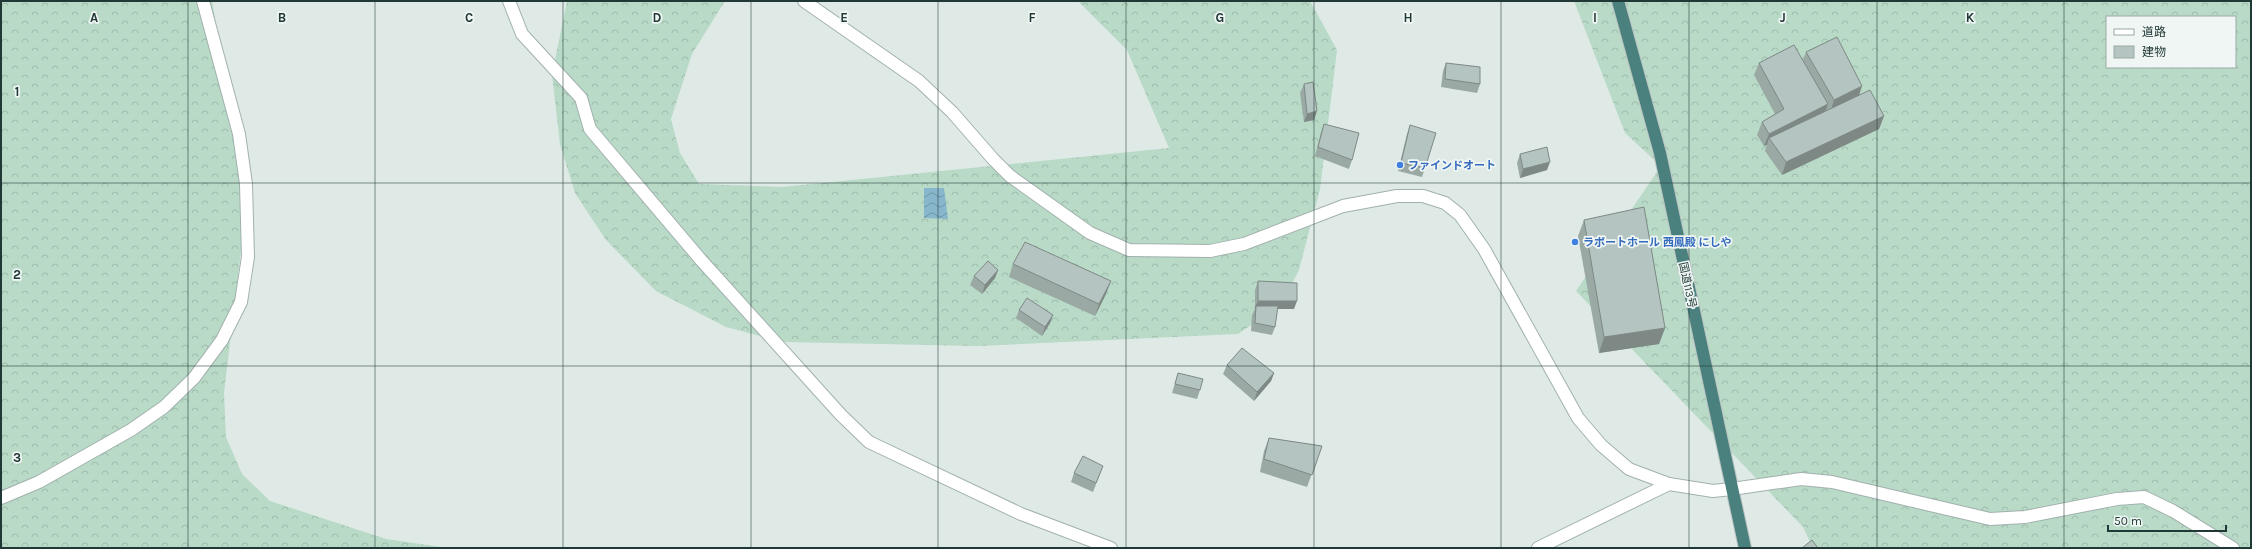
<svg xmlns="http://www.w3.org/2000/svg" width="2252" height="549" viewBox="0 0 2252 549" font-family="Karla,'Noto Sans JP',sans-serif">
  <defs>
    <pattern id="forest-crowns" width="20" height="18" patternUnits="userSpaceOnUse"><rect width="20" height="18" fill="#b8dac7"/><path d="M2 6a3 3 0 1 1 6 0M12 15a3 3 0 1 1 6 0" fill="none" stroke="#9ebcac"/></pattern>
    <pattern id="water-waves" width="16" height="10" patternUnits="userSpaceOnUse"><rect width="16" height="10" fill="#88b7cd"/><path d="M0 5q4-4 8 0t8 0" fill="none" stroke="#6f96a7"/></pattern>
  </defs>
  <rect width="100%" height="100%" fill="#dfeae7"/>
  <!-- forest -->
  <g fill="url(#forest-crowns)" fill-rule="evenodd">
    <polygon points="1,1 212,1 243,180 242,242 224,393 226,437 242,474 270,501 386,539 448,548 1,548"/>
    <polygon points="567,1 725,1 692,54 671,119 680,153 699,184 782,187 1169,148 1127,50 1078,1 1310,1 1337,50 1320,189 1299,270 1281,305 1238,334 978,346 783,342 726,327 656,291 606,240 575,193 560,144 552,75"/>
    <path d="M1574,1H2251V548H1813L1803,527L1576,291L1661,166L1625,133ZM2107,17H2235V67H2107Z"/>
  </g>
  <!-- water -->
  <polygon fill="url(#water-waves)" points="924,188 944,188 948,219 924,218"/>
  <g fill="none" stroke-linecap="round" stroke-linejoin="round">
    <defs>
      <g id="minor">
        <polyline points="509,1 522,34 581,98 590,129 701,260 841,415 869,442 1021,514 1111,548"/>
        <polyline points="804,1 919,81 952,112 993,159 1010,176 1090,233 1129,250 1210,251 1244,244 1343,206 1397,196 1423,196 1445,203 1460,215 1484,249 1578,418 1601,445 1629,469 1669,484 1713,491 1732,489"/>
        <polyline points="1,498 39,482 131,430 164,407 194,378 222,340 241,302 248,257 246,184 239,134 203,1"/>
        <polyline points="1538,548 1669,484"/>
      </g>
      <polyline id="tertiary" points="1732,489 1801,479 1832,482 1990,519 2025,517 2117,499 2144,497 2173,511 2233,548"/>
      <polyline id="trunk" points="1618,1 1660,153 1745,548"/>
    </defs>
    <!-- minor casing -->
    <use href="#minor" stroke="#a2b1ae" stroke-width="14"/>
    <!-- tertiary casing -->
    <use href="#tertiary" stroke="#a2b1ae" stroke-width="14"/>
    <!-- trunk casing -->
    <use href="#trunk" stroke="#bcc4c3" stroke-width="14"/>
    <!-- minor -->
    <use href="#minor" stroke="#fff" stroke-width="12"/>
    <!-- tertiary -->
    <use href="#tertiary" stroke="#fff" stroke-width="12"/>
    <!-- trunk -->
    <use href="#trunk" stroke="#4a817e" stroke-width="12"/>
  </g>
  <!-- wall -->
  <g fill="#9ba9a5">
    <polygon points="1806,52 1884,116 1879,129 1782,175 1765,151 1767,145 1764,146 1757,135 1762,122 1775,114 1754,75 1759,63 1803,60"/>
    <polygon points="1446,63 1480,84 1477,93 1441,87 1443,71"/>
    <polygon points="1304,84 1317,111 1314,120 1304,122 1300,93"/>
    <polygon points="1324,124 1352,160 1349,169 1315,156 1321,132"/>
    <polygon points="1410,125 1425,168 1422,177 1398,171 1407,134"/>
    <polygon points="1520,154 1547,170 1520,178 1517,163"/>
    <polygon points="1584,220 1665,328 1659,344 1599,353 1578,236"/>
    <polygon points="1013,264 1106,294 1095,316 1009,277"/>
    <polygon points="998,270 995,278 982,294 970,285 974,276"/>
    <polygon points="1258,281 1294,309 1277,309 1275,327 1272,335 1251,331 1252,315 1255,309 1255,290"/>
    <polygon points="1019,310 1053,315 1050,323 1042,336 1016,318"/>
    <polygon points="1227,365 1274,373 1271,381 1254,401 1223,374"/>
    <polygon points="1178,373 1200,390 1197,399 1172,393"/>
    <polygon points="1269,438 1322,446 1307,487 1260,472 1264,451"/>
    <polygon points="1103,466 1093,492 1071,482 1074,473"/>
  </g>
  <!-- shaded-wall -->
  <g fill="#7e8986">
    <polygon points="1862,86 1858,99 1830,113 1834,100"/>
    <polygon points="1828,104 1824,116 1769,138 1767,145 1764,146 1769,134"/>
    <polygon points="1317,111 1314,120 1304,122 1307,114"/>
    <polygon points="1884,116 1879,129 1782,175 1786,162"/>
    <polygon points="1550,162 1547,170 1520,178 1523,169"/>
    <polygon points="998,270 995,278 982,294 985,285"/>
    <polygon points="1111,281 1106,294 1095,316 1099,304"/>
    <polygon points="1258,301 1297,301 1294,309 1255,309 1256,306 1254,309"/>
    <polygon points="1053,315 1050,323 1042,336 1045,327"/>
    <polygon points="1665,328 1659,344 1599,353 1604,337"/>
    <polygon points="1274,373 1271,381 1254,401 1257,392"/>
  </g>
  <!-- building -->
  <g fill="#b4c4c0" stroke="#7e8986">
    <polygon points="1837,37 1862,86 1834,100 1806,52"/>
    <polygon points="1794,45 1828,104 1769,134 1762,122 1784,109 1759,63"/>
    <polygon points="1446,63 1480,67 1480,84 1445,79"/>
    <polygon points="1313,82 1317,111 1307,114 1304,84"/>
    <polygon points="1870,90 1884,116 1786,162 1769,138"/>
    <polygon points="1324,124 1359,133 1352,160 1318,147"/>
    <polygon points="1410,125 1436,133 1425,168 1401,163"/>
    <polygon points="1547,147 1550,162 1523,169 1520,154"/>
    <polygon points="1644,207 1665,328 1604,337 1584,220"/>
    <polygon points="1025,242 1111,281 1099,304 1013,264"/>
    <polygon points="988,261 998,270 985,285 974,276"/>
    <polygon points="1258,281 1297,283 1297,301 1258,301"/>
    <polygon points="1027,298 1053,315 1045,327 1019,310"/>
    <polygon points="1256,306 1278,306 1275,327 1255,323"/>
    <polygon points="1242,348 1274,373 1257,392 1227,365"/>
    <polygon points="1178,373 1203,379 1200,390 1175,384"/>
    <polygon points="1269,438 1322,446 1312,475 1264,459"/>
    <polygon points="1083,456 1103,466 1096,483 1074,473"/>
    <polygon points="1812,540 1818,548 1802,548"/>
  </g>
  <!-- grid -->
  <path fill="none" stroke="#213936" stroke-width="1" stroke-opacity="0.55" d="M188,1V548M375,1V548M563,1V548M751,1V548M938,1V548M1126,1V548M1314,1V548M1501,1V548M1689,1V548M1877,1V548M2064,1V548M1,183H2251M1,366H2251"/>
  <!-- markers -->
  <g fill="#3f7fe0" stroke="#eff6f4" stroke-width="1.5">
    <circle cx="1400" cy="165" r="4"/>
    <circle cx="1575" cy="242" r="4"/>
  </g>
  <g text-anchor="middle" stroke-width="3.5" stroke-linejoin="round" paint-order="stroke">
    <!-- shop labels -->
    <g font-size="11" font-weight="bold" fill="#366cbe" stroke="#eff6f4" text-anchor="start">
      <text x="1408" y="169">ファインドオート</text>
      <text x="1583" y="246">ラポートホール 西鳳殿 にしや</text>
    </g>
    <!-- street labels -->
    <g font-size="11" fill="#213936" stroke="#eff6f4">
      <text transform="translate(1688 285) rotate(78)" y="4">国道113号</text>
    </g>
  </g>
  <g font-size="13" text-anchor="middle" font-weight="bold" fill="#213936" stroke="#eff6f4" stroke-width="3.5" stroke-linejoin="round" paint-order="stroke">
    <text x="94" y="22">A</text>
    <text x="282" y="22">B</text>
    <text x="469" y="22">C</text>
    <text x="657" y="22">D</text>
    <text x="844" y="22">E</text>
    <text x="1032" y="22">F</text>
    <text x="1220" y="22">G</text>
    <text x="1408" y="22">H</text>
    <text x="1595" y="22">I</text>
    <text x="1783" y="22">J</text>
    <text x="1970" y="22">K</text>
    <text x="17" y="96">1</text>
    <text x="17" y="279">2</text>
    <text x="17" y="462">3</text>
  </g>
  <!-- border -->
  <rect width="2252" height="549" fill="none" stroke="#213936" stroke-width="4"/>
  <!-- legend -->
  <rect x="2106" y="16" width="130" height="52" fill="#eff6f4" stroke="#9daaa8"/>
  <rect x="2114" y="29" width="20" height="6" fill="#ffffff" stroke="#9daaa8"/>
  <text x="2142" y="36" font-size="12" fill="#213936">道路</text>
  <rect x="2114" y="46" width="20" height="12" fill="#b4c4c0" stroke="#9daaa8"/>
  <text x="2142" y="56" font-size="12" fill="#213936">建物</text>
  <!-- scale -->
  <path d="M2108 525v6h118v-6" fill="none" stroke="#213936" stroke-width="2"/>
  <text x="2114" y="525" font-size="12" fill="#213936" stroke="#eff6f4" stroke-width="3" paint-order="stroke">50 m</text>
</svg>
